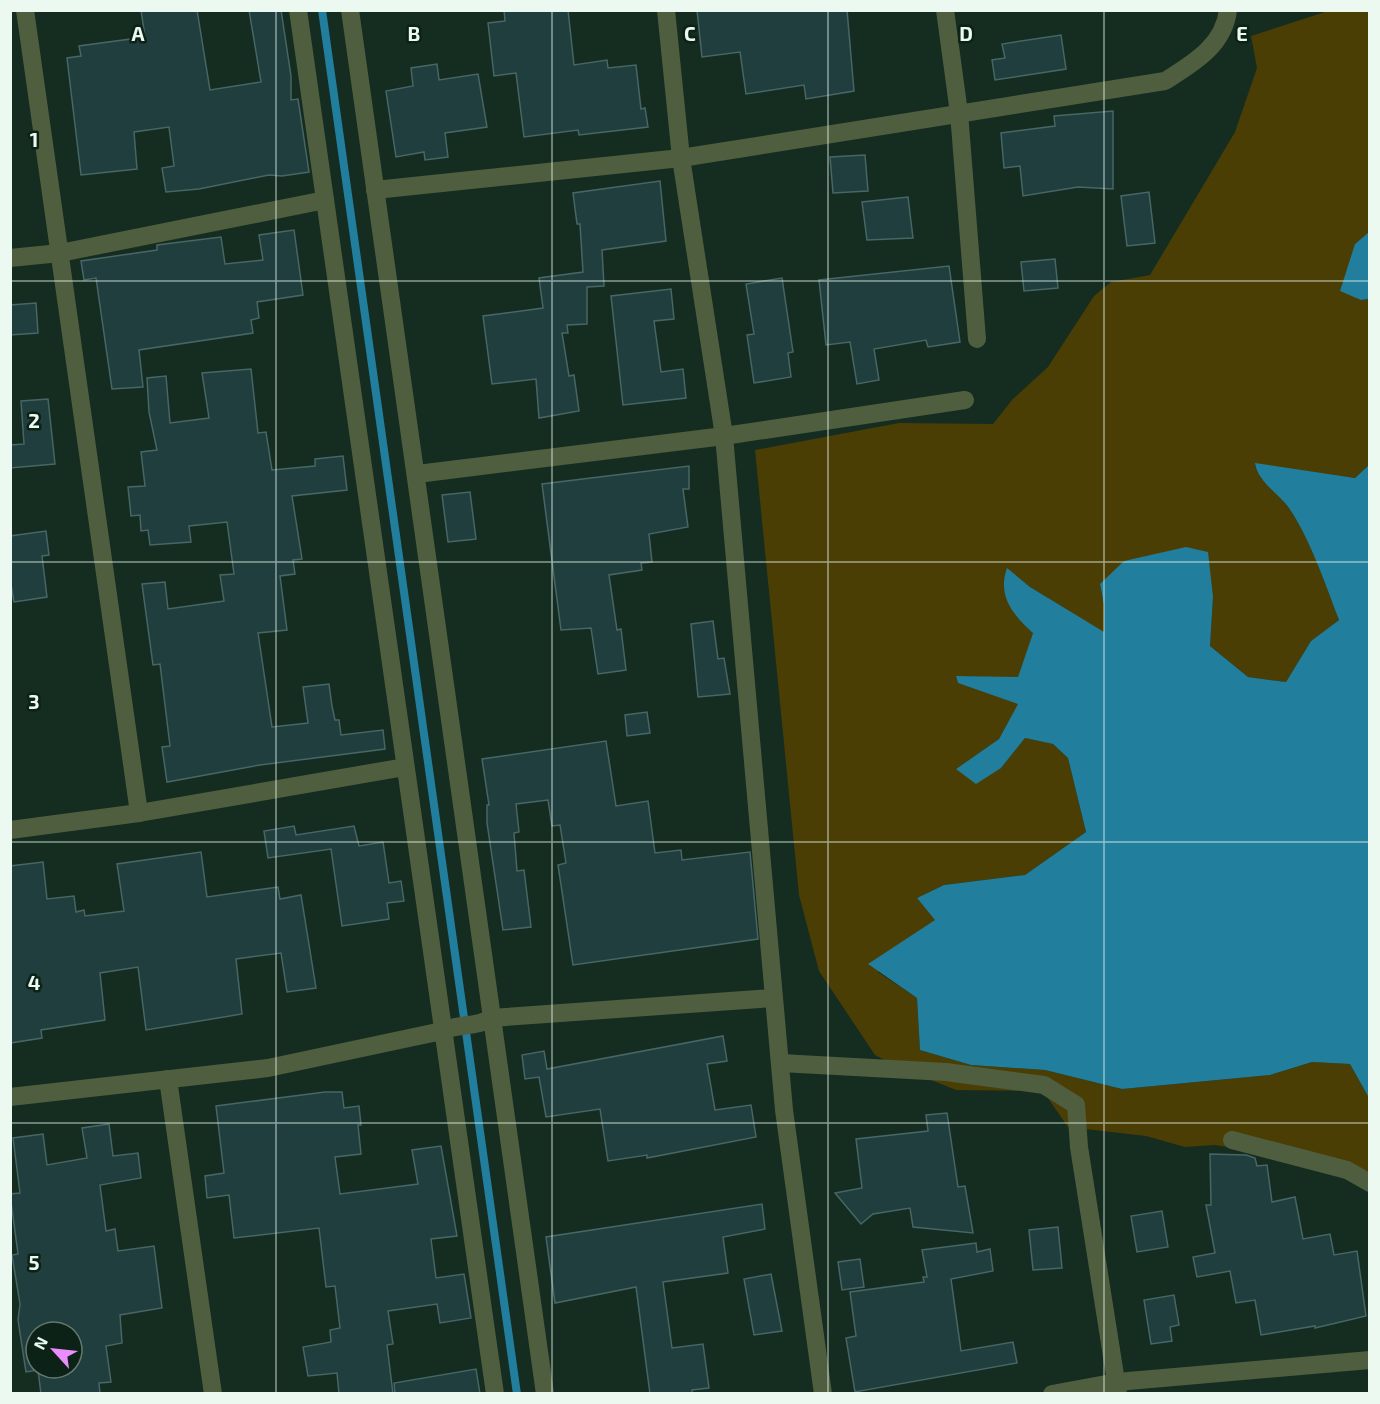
<svg xmlns="http://www.w3.org/2000/svg" width="1380" height="1404" viewBox="0 0 1380 1404" font-family="'Exo 2',sans-serif">
  <rect width="100%" height="100%" fill="#152c21"/>
  <!-- green -->
  <path fill="#4a3e04" d="M1328,11H1369V232L1355,244L1361,300L1369,299V465L1355,478L1255,464C1257,480 1275,490 1285,503C1308,532 1326,585 1339,620L1311,641L1286,682L1248,677L1210,646L1213,597L1100,584L1104,605V633L1030,587L1007,569L1033,633L1018,678L956,676L958,683L1019,703L999,739L956,769L1001,768L1025,738L1053,744L1068,758L1086,832L1025,875L944,885L917,898L936,920L878,972L917,998L920,1050L971,1065L1045,1070L1122,1089L1270,1075L1312,1062L1350,1064L1369,1098V1177L1306,1160L1215,1145L1185,1147L1146,1136L1068,1127L1043,1091L956,1090L901,1068L875,1055L819,971L799,895L755,450L899,423L993,424L1012,400L1048,367L1094,296L1111,282L1150,275L1235,132L1257,68L1251,36Z"/>
  <!-- water -->
  <g fill="#217e9d">
    <polygon points="1369,232 1369,299 1361,300 1340,291 1355,244"/>
    <path d="M1255,463L1355,478L1369,465V1098L1350,1064L1312,1062L1270,1075L1122,1089L1045,1070L971,1065L920,1050L917,998L868,964L935,920L917,898L944,885L1025,875L1086,832L1068,758L1053,744L1025,738L1001,768L976,784L956,769L999,739L1018,704L958,683L956,676L1018,677L1033,633C1013,615 997,596 1007,568L1030,587L1104,632V605L1100,584L1124,561L1186,547L1208,552L1213,597L1210,646L1248,677L1286,682L1311,641L1339,620C1326,586 1307,530 1285,503C1274,490 1257,480 1255,463Z"/>
  </g>
  <g fill="none" stroke-linecap="round" stroke-linejoin="round">
    <!-- stream -->
    <polyline stroke="#217e9d" stroke-width="8" points="322,10 517,1394"/>
  </g>
  <!-- building -->
  <g fill="#203e3d" stroke="#476665" stroke-width="1.5" fill-rule="evenodd">
    <polygon points="141,10 197,10 210,90 261,82 249,10 281,10 291,76 291,100 298,99 309,172 282,176 269,175 199,189 166,192 162,168 174,166 169,127 134,132 137,169 81,175 67,58 81,56 79,46 145,37"/>
    <polygon points="504,10 568,10 574,65 607,60 608,68 636,65 641,109 645,108 648,127 579,135 578,130 524,137 516,73 494,76 488,23 505,21"/>
    <polygon points="697,10 847,10 854,91 806,99 804,85 746,94 740,52 702,57"/>
    <polygon points="1061,35 1066,69 995,80 992,60 1005,58 1002,44"/>
    <polygon points="437,64 439,80 478,74 487,127 445,133 448,157 425,160 424,152 396,157 386,91 413,86 411,68"/>
    <polygon points="1113,111 1113,189 1078,187 1023,196 1020,166 1004,168 1001,133 1055,126 1054,116"/>
    <polygon points="865,155 868,191 833,193 830,157"/>
    <polygon points="660,181 666,241 602,250 604,286 587,287 587,324 567,325 568,333 562,333 569,376 574,375 579,411 539,418 536,379 492,384 483,316 543,308 539,278 583,272 580,224 577,224 573,193"/>
    <polygon points="1149,192 1155,243 1127,246 1121,196"/>
    <polygon points="908,197 913,238 867,240 862,202"/>
    <polygon points="294,230 303,295 257,302 259,318 251,320 253,333 139,350 143,387 112,389 96,278 84,280 81,261 157,250 157,245 221,237 225,264 263,260 259,235"/>
    <polygon points="1055,259 1058,288 1024,291 1021,262"/>
    <polygon points="949,266 960,342 928,347 926,340 874,349 879,380 857,384 850,342 826,345 819,280"/>
    <polygon points="782,278 793,352 788,353 791,377 754,383 747,335 754,334 746,284"/>
    <polygon points="671,289 674,319 654,321 661,372 683,369 686,398 623,405 611,296"/>
    <polygon points="36,303 38,333 10,335 10,305"/>
    <polygon points="251,369 258,433 266,432 272,470 315,466 315,459 343,456 347,490 292,496 302,559 293,560 295,574 280,576 287,630 258,633 272,727 308,723 303,687 329,684 332,706 335,720 339,720 341,735 383,730 385,749 260,765 167,782 162,747 170,746 160,664 153,665 142,584 165,582 168,609 224,601 220,575 234,574 227,522 189,526 191,542 150,545 148,530 141,531 140,515 131,516 128,487 145,486 141,452 157,450 149,412 147,378 166,376 170,423 209,418 202,373"/>
    <polygon points="48,399 55,464 10,468 10,445 24,444 21,401"/>
    <polygon points="689,466 689,489 683,489 688,527 649,534 652,562 641,563 642,570 609,575 617,630 621,629 626,670 598,674 591,628 561,630 542,484"/>
    <polygon points="470,492 476,539 448,542 442,495"/>
    <polygon points="46,531 49,555 42,556 47,597 14,602 10,579 10,536"/>
    <polygon points="713,621 718,659 724,658 730,694 698,697 691,624"/>
    <polygon points="647,712 650,733 627,736 625,715"/>
    <polygon points="606,741 616,806 648,801 655,853 681,850 682,860 750,852 758,939 573,965 558,865 566,863 560,825 552,826 548,800 516,804 519,832 514,833 517,871 524,870 531,927 503,930 487,823 487,805 489,805 482,759"/>
    <polygon points="294,826 296,835 354,826 359,846 383,842 389,883 401,881 404,901 387,903 389,919 342,926 331,849 268,858 264,831"/>
    <polygon points="201,852 207,897 278,887 280,899 301,895 316,988 287,992 281,953 236,959 242,1014 146,1030 138,967 100,973 105,1020 41,1030 42,1038 10,1043 10,866 43,862 47,899 74,896 76,912 84,910 85,916 124,911 117,864"/>
    <polygon points="723,1036 727,1061 707,1064 715,1110 751,1105 756,1137 647,1158 647,1155 608,1161 600,1109 546,1117 539,1077 525,1079 522,1055 544,1051 547,1069"/>
    <polygon points="325,1092 342,1092 344,1108 359,1106 361,1125 358,1125 361,1154 335,1157 340,1194 418,1184 412,1150 441,1146 457,1236 431,1239 436,1278 464,1274 471,1318 440,1323 437,1304 388,1311 393,1344 387,1345 393,1394 339,1394 337,1373 308,1376 303,1347 331,1342 330,1330 340,1328 335,1286 326,1287 319,1228 234,1238 229,1195 207,1198 205,1176 224,1173 216,1106"/>
    <polygon points="947,1113 958,1187 965,1186 973,1233 913,1227 910,1208 873,1214 861,1224 835,1193 862,1188 856,1139 928,1131 926,1115"/>
    <path d="M109,1124L113,1156L138,1153L141,1178L100,1185L106,1231L115,1229L118,1251L154,1246L162,1308L120,1315L122,1343L106,1346L111,1382L99,1383L100,1394H41L38,1370L26,1372L18,1320L20,1304L12,1255L18,1254L10,1194L20,1193L13,1138L43,1134L47,1165L87,1158L82,1128ZM36,1332H72V1368H36Z"/>
    <polygon points="1210,1154 1246,1155 1255,1158 1257,1166 1267,1165 1272,1202 1295,1197 1303,1239 1330,1234 1334,1255 1357,1251 1366,1316 1315,1328 1315,1326 1261,1335 1255,1300 1236,1303 1230,1271 1197,1277 1193,1257 1215,1253 1206,1205 1211,1205"/>
    <polygon points="762,1204 765,1229 723,1237 728,1273 663,1282 672,1348 703,1344 709,1388 692,1390 692,1394 650,1394 636,1287 555,1303 546,1237"/>
    <polygon points="1162,1211 1168,1247 1137,1252 1131,1216"/>
    <polygon points="1058,1227 1062,1268 1033,1270 1029,1230"/>
    <polygon points="976,1243 977,1252 990,1249 993,1271 951,1279 961,1351 1013,1342 1017,1363 855,1392 846,1338 856,1336 850,1292 924,1282 923,1277 927,1277 922,1250"/>
    <polygon points="860,1259 864,1287 842,1290 838,1262"/>
    <polygon points="771,1274 782,1331 754,1335 744,1279"/>
    <polygon points="1174,1295 1179,1325 1170,1327 1172,1341 1151,1344 1144,1300"/>
    <polygon points="476,1369 480,1394 395,1394 394,1383"/>
  </g>
  <g fill="none" stroke-linecap="round" stroke-linejoin="round">
    <!-- minor -->
    <g stroke="#4f5e3e" stroke-width="18">
      <polyline points="25,10 139,813"/>
      <polyline points="298,10 495,1394"/>
      <polyline points="350,10 545,1394"/>
      <polyline points="666,10 681,158 724,436 784,1110 823,1394"/>
      <polyline points="945,10 959,113 977,339"/>
      <path d="M375,190L681,158L1165,81C1192,64 1224,46 1228,10"/>
      <polyline points="10,258 60,253 325,200"/>
      <polyline points="417,474 724,436 965,400"/>
      <polyline points="10,830 139,813 405,767"/>
      <polyline points="781,1063 946,1072 1044,1085 1076,1105 1079,1147 1118,1394"/>
      <polyline points="168,1079 213,1394"/>
      <path d="M10,1097L268,1068L442,1031C457,1023 477,1028 491,1018L773,998"/>
      <polyline points="1232,1140 1347,1170 1370,1183"/>
      <polyline points="1052,1394 1117,1382 1370,1360"/>
    </g>
  </g>
  <!-- grid -->
  <path fill="none" stroke="#ebf9f1" stroke-width="1.5" stroke-opacity="0.55" d="M276,10V1394M552,10V1394M828,10V1394M1104,10V1394M10,281H1370M10,562H1370M10,842H1370M10,1123H1370"/>
  <g font-size="20" text-anchor="middle" font-weight="bold" fill="#ebf9f1" stroke="#0c2217" stroke-width="5" stroke-linejoin="round" paint-order="stroke">
    <text x="138" y="41">A</text>
    <text x="414" y="41">B</text>
    <text x="690" y="41">C</text>
    <text x="966" y="41">D</text>
    <text x="1242" y="41">E</text>
    <text x="34" y="147">1</text>
    <text x="34" y="428">2</text>
    <text x="34" y="709">3</text>
    <text x="34" y="990">4</text>
    <text x="34" y="1270">5</text>
  </g>
  <!-- border -->
  <rect width="1380" height="1404" fill="none" stroke="#ebf9f1" stroke-width="24"/>
  <!-- north arrow -->
  <g transform="translate(54 1350) rotate(297)"><circle r="28" fill="#0c2217" stroke="#65786e" stroke-width="1.5"/>
  <path d="M0-4.5L10 22L0 15L-10 22Z" fill="#eb8dfc"/>
  <text y="-9" font-size="16" font-weight="bold" text-anchor="middle" fill="#ebf9f1">N</text>
  </g>
</svg>
